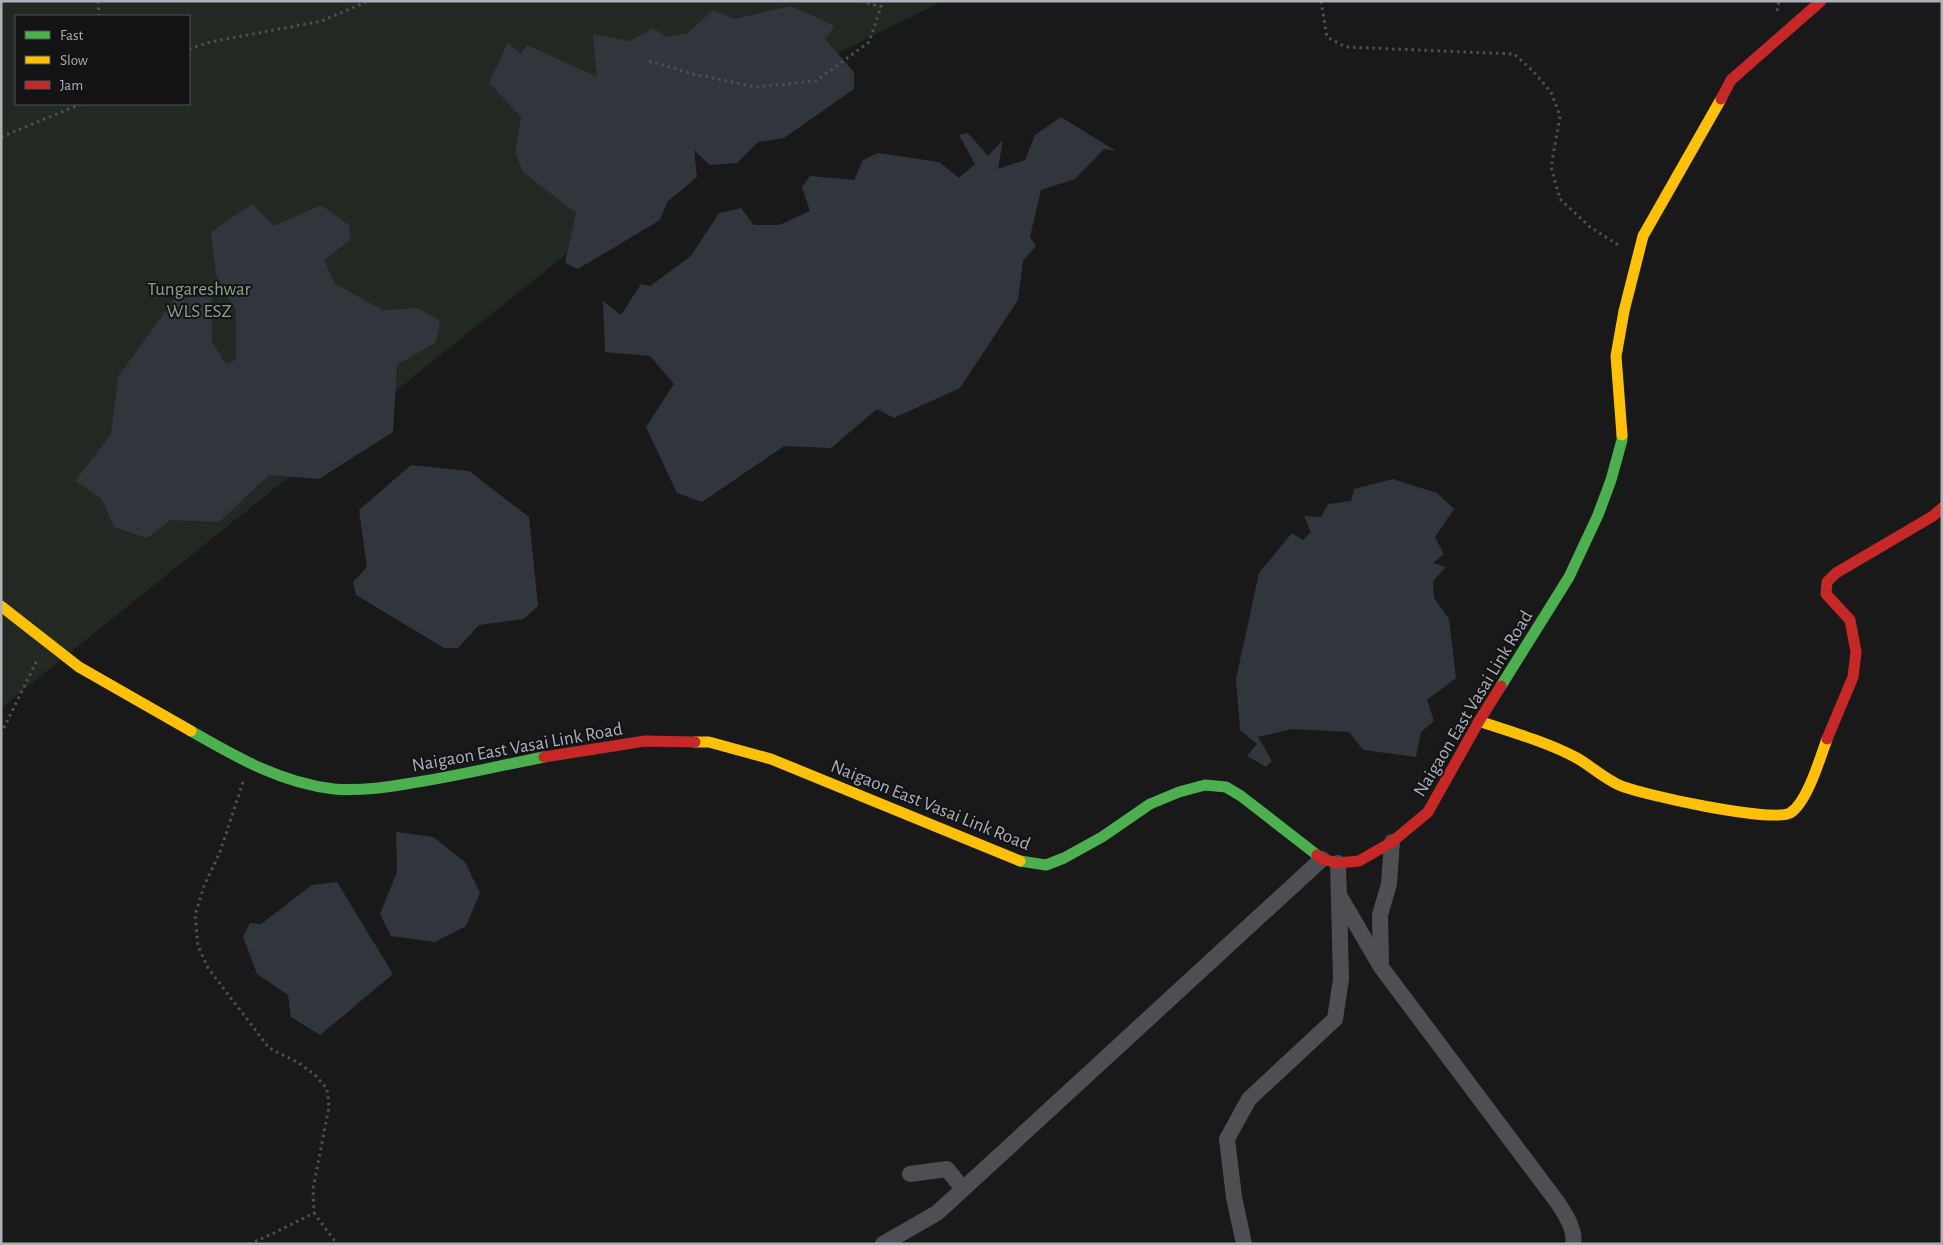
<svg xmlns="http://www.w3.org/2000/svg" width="1943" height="1245" viewBox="0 0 1943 1245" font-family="'Alegreya Sans',sans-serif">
  <rect width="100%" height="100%" fill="#191919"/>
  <!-- green -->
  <path fill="#222822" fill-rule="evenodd" d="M1,1H943L782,81L1,708ZM16,16H189V104H16Z"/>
  <!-- water -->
  <g fill="#30363b">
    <polygon points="791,6 835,26 825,39 854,72 854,89 784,138 758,142 737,163 710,165 694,150 697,177 667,202 660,220 578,269 565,263 576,213 523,172 515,152 521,117 489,83 508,42 520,54 527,45 597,77 593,34 630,41 653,28 666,37 688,33 713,10 734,19"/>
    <polygon points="1061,117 1116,151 1104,149 1075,179 1041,190 1030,237 1036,246 1023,261 1018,300 960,388 894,418 877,409 831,448 784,446 702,502 677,493 646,427 674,384 650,356 605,352 603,301 621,315 641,284 650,286 691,256 719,213 741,208 754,225 779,225 810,211 802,187 810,176 854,180 863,160 878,153 939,162 959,178 975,164 959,135 968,133 988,156 1003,140 998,169 1025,160 1035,135"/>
    <polygon points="252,204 274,226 321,205 349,225 350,240 324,260 335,284 383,310 418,308 440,321 436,342 397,365 393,432 319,479 269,475 219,522 171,520 147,538 114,527 102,499 75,481 111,434 118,377 174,299 212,295 212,342 226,364 236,360 236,311 216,275 211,232"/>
    <polygon points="411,465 469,471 529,517 538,606 523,619 479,625 458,648 444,648 356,595 353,582 367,567 359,510"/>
    <polygon points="1393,479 1437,493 1454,509 1435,537 1444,554 1433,563 1446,567 1433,581 1434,598 1449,619 1456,678 1427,700 1434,721 1421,732 1416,757 1363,750 1349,732 1292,729 1258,737 1272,761 1266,767 1247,756 1257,744 1240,730 1236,679 1259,573 1292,533 1303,540 1311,532 1304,516 1321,517 1328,504 1351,501 1354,489"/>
    <polygon points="396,832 433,837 465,862 480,893 466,926 435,942 391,936 380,914 397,872"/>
    <polygon points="337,882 393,974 320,1035 291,1017 288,995 257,974 243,937 250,923 261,924 312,885"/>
  </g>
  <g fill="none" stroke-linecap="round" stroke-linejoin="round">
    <!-- path -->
    <g stroke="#4f5052" stroke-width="3" stroke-dasharray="2.5 4" stroke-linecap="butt">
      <polyline points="98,1 99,16"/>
      <polyline points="861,1 881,7"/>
      <polyline points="1321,1 1327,37 1346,47 1514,54 1532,70 1551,92 1560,116 1551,167 1560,199 1590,227 1620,246"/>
      <polyline points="1777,11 1779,1"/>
      <polyline points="189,49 210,42 322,21 368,1"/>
      <polyline points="649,61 693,74 756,87 816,81 869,42 883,1"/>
      <polyline points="1,137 81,104"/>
      <polyline points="1,734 38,658"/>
      <polyline points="243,782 220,852 204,886 195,915 198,946 208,968 269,1048 299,1063 316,1076 327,1089 329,1107 313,1189 314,1213"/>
      <polyline points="249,1244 272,1234 314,1213 337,1244"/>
    </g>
    <!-- street -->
    <g stroke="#4e4f52" stroke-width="16">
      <path d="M1339,895L1381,967L1558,1203C1565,1214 1576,1230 1573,1244"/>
      <polyline points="1381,964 1380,915 1389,884 1392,842"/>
      <polyline points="910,1174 947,1169 963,1189"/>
      <polyline points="883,1244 937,1213 1322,859"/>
      <polyline points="1244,1244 1234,1197 1227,1139 1249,1099 1335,1019 1341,979 1338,863"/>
    </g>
    <!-- fast -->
    <g stroke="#4caf50" stroke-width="11">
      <polyline points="1501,686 1569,577 1598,515 1611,480 1622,440 1622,435"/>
      <path d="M191,731C236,757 281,783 334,789C358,791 383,788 406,784C453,777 498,766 544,757"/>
      <polyline points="1020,861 1046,865 1064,858 1102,837 1150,804 1179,792 1205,785 1226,787 1241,796 1317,855"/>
    </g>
    <!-- slow -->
    <g stroke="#ffc107" stroke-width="11">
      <polyline points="1622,435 1616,356 1624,311 1643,236 1721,99"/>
      <polyline points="1,606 79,667 191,731"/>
      <path d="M1479,721C1511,732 1544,741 1575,757C1590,765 1603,778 1619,785C1642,795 1772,823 1790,813C1807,803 1820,758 1827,739"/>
      <polyline points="695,742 709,742 771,759 1020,861"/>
    </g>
    <!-- jam -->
    <g stroke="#c62828" stroke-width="11">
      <polyline points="1721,99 1731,80 1821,1"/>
      <polyline points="1827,739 1853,677 1856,652 1850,620 1826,594 1827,582 1836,573 1933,516 1942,508"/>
      <polyline points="544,757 645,741 695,742"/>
      <polyline points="1317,855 1322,859 1338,863 1359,861 1392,842 1428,812 1479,721 1501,686"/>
    </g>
  </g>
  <g text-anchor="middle" stroke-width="4" stroke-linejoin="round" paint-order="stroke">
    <!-- park labels -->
    <g font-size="19" fill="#86a186" stroke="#131315">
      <text x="199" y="295">Tungareshwar<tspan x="199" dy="22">WLS ESZ</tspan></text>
    </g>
    <!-- street labels -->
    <g font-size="19" fill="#acb0b8" stroke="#131315">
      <text transform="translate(1472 703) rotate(-59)" y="7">Naigaon East Vasai Link Road</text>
      <text transform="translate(517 746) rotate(-10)" y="7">Naigaon East Vasai Link Road</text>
      <text transform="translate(931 804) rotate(22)" y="7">Naigaon East Vasai Link Road</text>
    </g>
  </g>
  <!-- border -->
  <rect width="1943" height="1245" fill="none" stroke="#acb0b8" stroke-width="5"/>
  <!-- legend -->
  <rect x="15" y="15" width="175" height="90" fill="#131315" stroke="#505256"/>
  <rect x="25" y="31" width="25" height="8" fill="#4caf50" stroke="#505256"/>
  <text x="60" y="40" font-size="15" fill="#acb0b8">Fast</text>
  <rect x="25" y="56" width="25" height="8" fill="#ffc107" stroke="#505256"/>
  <text x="60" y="65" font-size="15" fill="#acb0b8">Slow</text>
  <rect x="25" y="81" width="25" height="8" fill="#c62828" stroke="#505256"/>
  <text x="60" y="90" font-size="15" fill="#acb0b8">Jam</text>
</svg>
